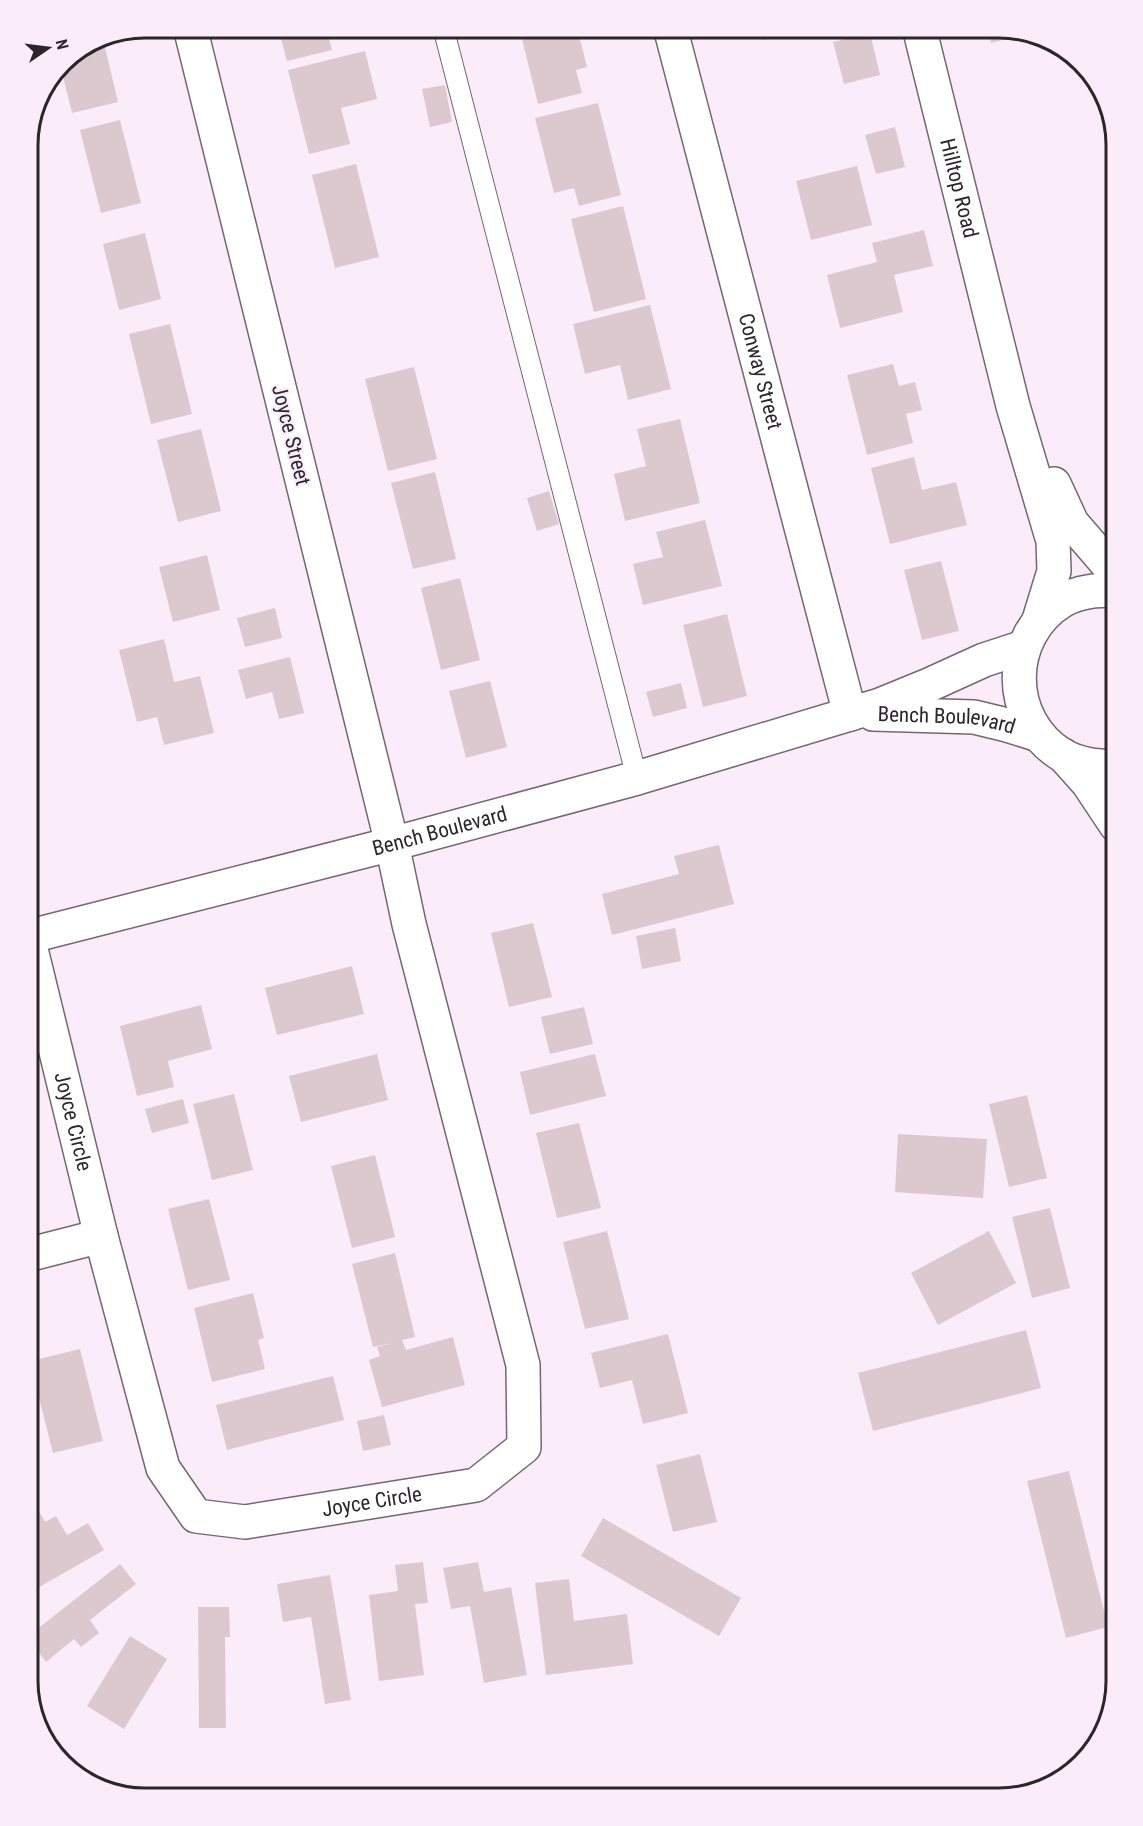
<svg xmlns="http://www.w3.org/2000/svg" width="1143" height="1826" viewBox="0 0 1143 1826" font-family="'Roboto Condensed',sans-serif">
  <rect width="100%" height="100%" fill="#fbecf9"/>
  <!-- building -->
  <g fill="#dcc9d0">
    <polygon points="278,27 326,27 332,50 287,61"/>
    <polygon points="519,27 577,27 587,67 576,70 582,93 538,104"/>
    <polygon points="759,27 811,27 811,28 763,40"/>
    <polygon points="987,27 1007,27 1026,34 991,43"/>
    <polygon points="870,33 880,75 844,84 833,42"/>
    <polygon points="102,35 118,102 72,113 60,64"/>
    <polygon points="365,51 377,99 341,108 350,144 309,154 288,70"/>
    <polygon points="445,85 452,122 430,127 422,89"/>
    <polygon points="598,103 621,195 579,206 574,188 554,193 535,118"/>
    <polygon points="120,120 141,203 101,213 80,130"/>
    <polygon points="895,127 905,167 876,174 865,135"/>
    <polygon points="356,164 379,257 335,268 312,175"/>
    <polygon points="857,166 872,225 811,240 796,181"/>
    <polygon points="623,206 646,299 594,312 571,219"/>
    <polygon points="924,230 933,266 894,275 903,312 840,328 827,275 877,262 872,243"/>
    <polygon points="145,233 161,299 119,310 103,244"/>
    <polygon points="650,305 671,389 628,400 620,365 585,374 573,324"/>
    <polygon points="170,324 192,414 151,424 129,334"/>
    <polygon points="893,364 899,386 915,382 922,410 906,414 913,443 867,455 847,375"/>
    <polygon points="414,367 437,459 388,471 365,379"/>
    <polygon points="680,419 700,503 625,521 614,474 646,466 637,429"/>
    <polygon points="201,429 221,511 178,522 157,440"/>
    <polygon points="914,457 922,490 956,482 967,525 890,544 871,468"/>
    <polygon points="435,472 456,559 413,569 391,483"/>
    <polygon points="549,491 559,524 537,531 527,498"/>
    <polygon points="705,520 722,586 643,605 633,564 663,557 656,532"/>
    <polygon points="207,555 220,610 173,622 159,567"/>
    <polygon points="941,561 959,631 922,640 904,570"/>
    <polygon points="460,578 480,660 441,670 421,588"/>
    <polygon points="275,608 282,638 245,647 237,618"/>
    <polygon points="727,614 747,696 703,707 683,625"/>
    <polygon points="164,639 174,682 200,676 214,733 164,745 157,717 137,722 119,650"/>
    <polygon points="290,657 304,713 279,719 272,692 246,699 238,670"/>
    <polygon points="490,681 507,747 466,758 449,691"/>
    <polygon points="681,683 687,708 653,717 646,692"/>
    <polygon points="719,845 734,904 612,935 602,894 679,874 674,856"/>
    <polygon points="533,923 552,997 509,1007 491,933"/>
    <polygon points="675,928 681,961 642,969 636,936"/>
    <polygon points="352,966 364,1014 277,1035 265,988"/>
    <polygon points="201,1005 212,1049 168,1061 174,1087 137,1096 120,1026"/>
    <polygon points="584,1007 593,1044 550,1054 541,1017"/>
    <polygon points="377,1054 388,1100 301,1122 289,1076"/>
    <polygon points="595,1054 606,1096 530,1115 520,1072"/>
    <polygon points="234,1094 253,1170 212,1180 193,1104"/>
    <polygon points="1027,1095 1047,1178 1009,1187 989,1104"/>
    <polygon points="183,1099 189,1123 152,1133 145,1109"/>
    <polygon points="579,1123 601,1208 557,1218 536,1133"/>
    <polygon points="898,1134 987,1139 983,1198 895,1192"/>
    <polygon points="375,1155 395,1237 352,1248 331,1166"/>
    <polygon points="209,1199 230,1280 188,1290 168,1209"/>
    <polygon points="1050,1208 1070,1288 1032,1298 1012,1217"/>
    <polygon points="607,1231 629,1319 585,1329 563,1242"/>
    <polygon points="989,1231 1016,1283 938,1325 911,1273"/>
    <polygon points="395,1253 415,1337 402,1340 406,1350 453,1337 465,1385 382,1407 369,1360 380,1356 377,1347 392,1343 373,1347 352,1264"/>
    <polygon points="253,1293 264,1338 258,1340 265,1369 212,1382 194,1308"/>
    <polygon points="1026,1330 1041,1388 873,1431 858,1373"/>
    <polygon points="668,1334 688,1413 643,1424 632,1380 600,1388 591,1353"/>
    <polygon points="80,1349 103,1441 53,1453 34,1378 27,1380 27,1362"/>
    <polygon points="333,1376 344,1420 227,1450 216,1405"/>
    <polygon points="384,1415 391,1445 363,1451 357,1421"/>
    <polygon points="700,1454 717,1522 673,1532 656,1465"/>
    <polygon points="1069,1471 1108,1627 1066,1638 1027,1481"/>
    <polygon points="33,1500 45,1522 56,1516 67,1535 88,1523 104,1550 34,1590 27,1578 27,1503"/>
    <polygon points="603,1518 741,1598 719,1636 581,1556"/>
    <polygon points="423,1562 428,1603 415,1604 424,1675 379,1681 369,1595 398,1591 395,1565"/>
    <polygon points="478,1562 484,1592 511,1587 527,1675 484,1683 470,1606 451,1609 443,1568"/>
    <polygon points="120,1564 136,1584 90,1620 99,1633 81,1647 74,1639 46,1662 27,1637"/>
    <polygon points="330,1575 351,1700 325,1704 311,1617 283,1622 277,1584"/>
    <polygon points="569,1579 574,1621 627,1614 633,1664 546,1675 535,1583"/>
    <polygon points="198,1607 229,1607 230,1637 225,1637 226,1728 199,1728"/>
    <polygon points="130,1636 167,1659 124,1729 87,1706"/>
  </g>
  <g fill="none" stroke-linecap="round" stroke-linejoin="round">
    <defs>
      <polyline id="service" points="443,27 637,778"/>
      <g id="minor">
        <path id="s1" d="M670,27L850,714"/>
        <path id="s2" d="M28,937L101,1236L163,1468L196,1516L245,1522L476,1485L524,1447L523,1365L409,924L392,844L190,27"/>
        <polyline points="27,1255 101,1236"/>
      </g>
      <polyline id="tertiary" points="1063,755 1088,783 1116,825"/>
      <g id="secondary">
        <path id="s3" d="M919,27L1013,406L1053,541L1054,571L1039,620"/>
        <polyline points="1054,484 1072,523 1116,574"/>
        <path id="s4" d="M873,714L974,717L1007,725L1039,735"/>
        <path d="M1116,767C1097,766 1079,765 1062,755C1005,720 1005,636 1062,601C1079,591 1098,590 1116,590"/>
        <path id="s5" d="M27,937L392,844L637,778L880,705L929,685L984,660L1024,647"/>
      </g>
    </defs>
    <!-- service casing -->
    <use href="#service" stroke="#736772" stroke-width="22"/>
    <!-- minor casing -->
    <use href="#minor" stroke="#736772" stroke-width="36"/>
    <!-- tertiary casing -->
    <use href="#tertiary" stroke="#736772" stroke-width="36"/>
    <!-- secondary casing -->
    <use href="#secondary" stroke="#736772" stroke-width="36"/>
    <!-- service -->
    <use href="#service" stroke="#fff" stroke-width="20"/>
    <!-- minor -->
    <use href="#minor" stroke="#fff" stroke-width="33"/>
    <!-- tertiary -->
    <use href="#tertiary" stroke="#fff" stroke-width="33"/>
    <!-- secondary -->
    <use href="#secondary" stroke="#fff" stroke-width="33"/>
  </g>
  <g text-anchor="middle" stroke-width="4.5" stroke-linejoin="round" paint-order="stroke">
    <!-- street labels -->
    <g font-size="21" fill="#2c262b" stroke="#fbecf9">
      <text dy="7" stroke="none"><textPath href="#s3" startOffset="166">Hilltop Road</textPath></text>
      <text dy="7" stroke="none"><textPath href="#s1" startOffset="356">Conway Street</textPath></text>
      <text transform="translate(291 435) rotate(76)" y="7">Joyce Street</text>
      <text dy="7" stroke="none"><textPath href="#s4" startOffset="74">Bench Boulevard</textPath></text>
      <text dy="7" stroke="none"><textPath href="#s5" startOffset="426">Bench Boulevard</textPath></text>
      <text dy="7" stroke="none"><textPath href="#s2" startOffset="190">Joyce Circle</textPath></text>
      <text dy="7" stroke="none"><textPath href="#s2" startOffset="784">Joyce Circle</textPath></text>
    </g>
  </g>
  <!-- crop -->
  <path d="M0 0H1143V1826H0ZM145 38H999A107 107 0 0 1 1106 145V1681A107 107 0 0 1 999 1788H145A107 107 0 0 1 38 1681V145A107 107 0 0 1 145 38Z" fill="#fbecf9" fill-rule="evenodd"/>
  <path fill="none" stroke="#2c262b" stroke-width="3" d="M145 38H999A107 107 0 0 1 1106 145V1681A107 107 0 0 1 999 1788H145A107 107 0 0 1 38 1681V145A107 107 0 0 1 145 38Z"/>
  <!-- north arrow -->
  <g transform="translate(48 48) rotate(76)" stroke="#fbecf9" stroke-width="4.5" paint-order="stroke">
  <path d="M0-4.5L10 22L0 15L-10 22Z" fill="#2c262b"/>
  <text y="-9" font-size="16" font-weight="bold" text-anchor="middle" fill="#2c262b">N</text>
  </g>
</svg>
